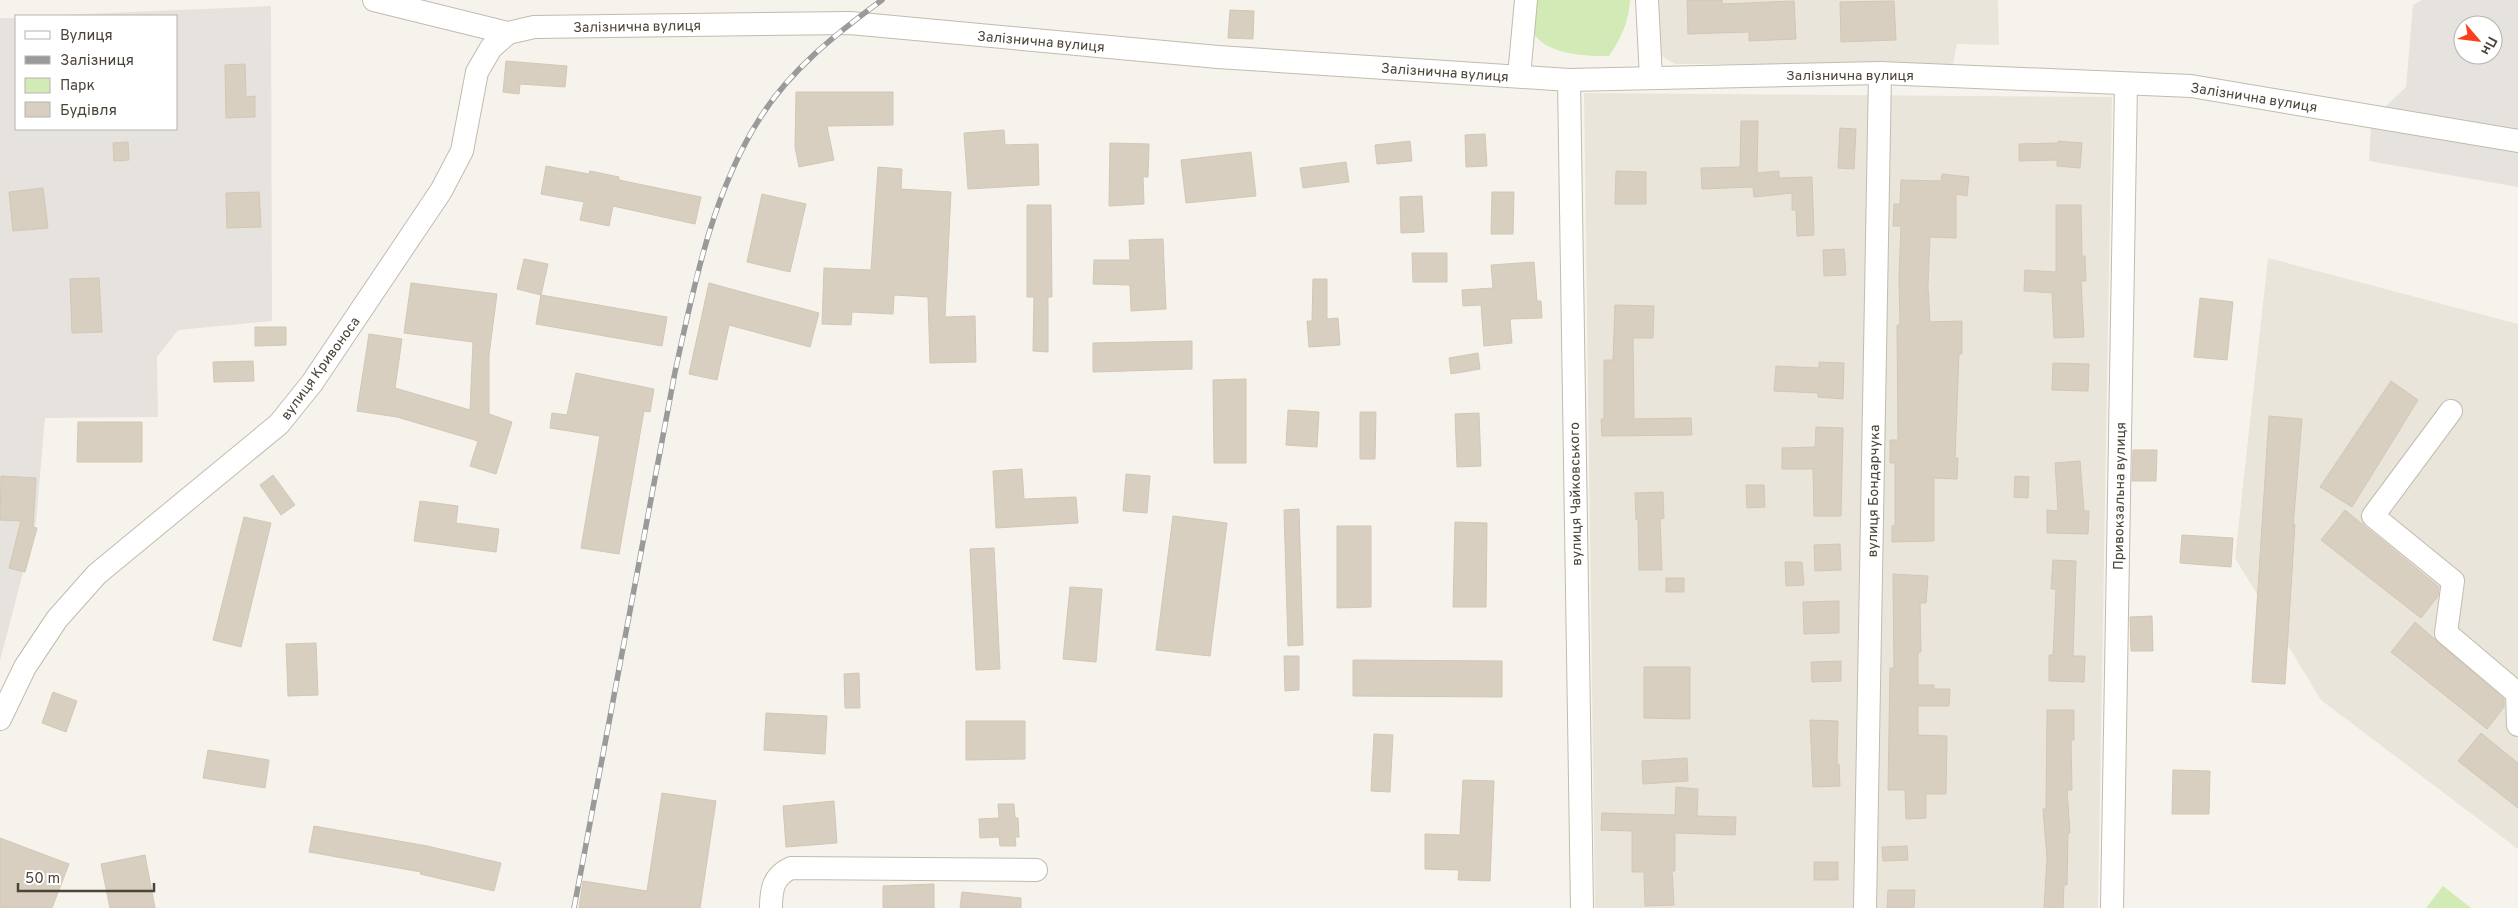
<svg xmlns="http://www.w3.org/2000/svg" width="2518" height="908" viewBox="0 0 2518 908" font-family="Overpass,sans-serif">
  <rect width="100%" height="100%" fill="#f6f3ec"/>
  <!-- residential -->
  <g fill="#eae5da">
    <polygon points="1658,0 1998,0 1999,45 1957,44 1953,64 1675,64 1660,55"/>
    <polygon points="1584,93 2112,97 2098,908 1595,908"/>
    <polygon points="2268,258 2518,324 2518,849 2321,700 2235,558"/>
  </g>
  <!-- industrial -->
  <g fill="#e6e2dd" fill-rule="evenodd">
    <path d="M2422,0H2518V187L2369,161L2371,129L2383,109L2406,87L2413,5ZM2463,25H2493V55H2463Z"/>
    <polygon points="271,6 272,321 178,330 157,357 158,417 45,418 36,522 0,661 0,18 16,18 16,129 176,129 176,16 40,16"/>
  </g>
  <!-- green -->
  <g fill="#d2eab5">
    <path d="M1537,0H1630C1629,21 1621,39 1609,56C1574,57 1511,50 1537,0Z"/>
    <polygon points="2443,886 2471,908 2426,908"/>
  </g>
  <!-- building -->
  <g fill="#d8cfc1" stroke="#d3c7b4">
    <polygon points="1687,0 1722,0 1722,4 1794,1 1796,39 1749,41 1749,32 1688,34"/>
    <polygon points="1894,1 1896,40 1841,42 1840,2"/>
    <polygon points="1230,10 1254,11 1253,39 1228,38"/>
    <polygon points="506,61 567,66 565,87 520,84 519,94 503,92"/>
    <polygon points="245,64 246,97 255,96 255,117 226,118 225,65"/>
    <polygon points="796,92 893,92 893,125 827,126 834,160 799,167 795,147"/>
    <polygon points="1741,121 1758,121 1757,173 1779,171 1779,178 1812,177 1814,235 1797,236 1796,210 1792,210 1792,193 1754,197 1753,187 1702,189 1701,168 1740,167"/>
    <polygon points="1840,128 1856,129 1854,169 1838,168"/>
    <polygon points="1004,130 1005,145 1038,144 1039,185 968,189 964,133"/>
    <polygon points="1485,134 1487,166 1466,167 1465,135"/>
    <polygon points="1410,141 1412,161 1377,164 1375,145"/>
    <polygon points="2058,141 2082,143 2080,168 2057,166 2057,160 2019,161 2019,144 2058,143"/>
    <polygon points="128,142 129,160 114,161 113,143"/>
    <polygon points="1110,143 1149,144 1148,177 1143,177 1144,204 1109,206"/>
    <polygon points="1251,152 1256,196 1186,203 1181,160"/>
    <polygon points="1346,162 1349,182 1303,188 1300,168"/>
    <polygon points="546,166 589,174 590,171 619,177 619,180 701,197 695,224 613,206 609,226 580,220 584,202 541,194"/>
    <polygon points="878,167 902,169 901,189 951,192 945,317 975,316 976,362 930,363 928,297 894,295 893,314 852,312 851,325 822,324 824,268 871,270"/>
    <polygon points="1616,171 1646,172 1646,204 1615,204"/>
    <polygon points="1942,174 1969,177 1967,196 1956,194 1956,238 1930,237 1928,287 1930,322 1962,321 1962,354 1959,354 1955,458 1958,458 1957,479 1934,478 1934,541 1892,542 1892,526 1895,525 1895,463 1890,463 1890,440 1898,440 1897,325 1900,325 1899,277 1901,226 1893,226 1894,204 1900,204 1901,180 1941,181"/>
    <polygon points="43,188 48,228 13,231 9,192"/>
    <polygon points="259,192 261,227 227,228 226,193"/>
    <polygon points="1492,192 1514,192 1513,234 1491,234"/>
    <polygon points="762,194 806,204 790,272 747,262"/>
    <polygon points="1422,196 1424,232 1401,233 1400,197"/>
    <polygon points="1027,205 1051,205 1052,297 1048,297 1048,352 1033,351 1034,297 1027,297"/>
    <polygon points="2056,205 2081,205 2082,256 2085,256 2086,281 2081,281 2084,337 2054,338 2052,293 2024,291 2025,270 2056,272"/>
    <polygon points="1163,239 1166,309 1131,311 1130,285 1093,284 1094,260 1130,260 1129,240"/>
    <polygon points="1844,249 1846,275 1824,276 1823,250"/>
    <polygon points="1412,253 1447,253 1447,282 1413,282"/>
    <polygon points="524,259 548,264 541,295 517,289"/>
    <polygon points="1534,262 1537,301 1541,301 1542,318 1510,319 1512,343 1484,346 1481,305 1463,306 1462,290 1493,288 1491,265"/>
    <polygon points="99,278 102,332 72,333 70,279"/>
    <polygon points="1313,279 1327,279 1327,319 1338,318 1340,345 1309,347 1307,321 1312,321"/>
    <polygon points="411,283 497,294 489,355 489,414 512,422 496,474 470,466 478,441 397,417 357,411 369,334 402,339 395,388 470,410 473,342 404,333"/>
    <polygon points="709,283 819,313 810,347 729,325 717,380 689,374"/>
    <polygon points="541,295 667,317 662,346 536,324"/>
    <polygon points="2200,298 2233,302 2227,360 2194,357"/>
    <polygon points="1615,305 1654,306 1653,338 1633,338 1634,419 1691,418 1692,435 1602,436 1601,419 1604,419 1604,360 1613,360"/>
    <polygon points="255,327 286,327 286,345 255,346"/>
    <polygon points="1192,341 1192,369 1093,372 1093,343"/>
    <polygon points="1478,353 1480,369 1451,374 1449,358"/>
    <polygon points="253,361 254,381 214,382 213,362"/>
    <polygon points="1819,362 1844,363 1843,399 1818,397 1818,393 1774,391 1776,366 1819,368"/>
    <polygon points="2053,363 2089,364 2088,391 2052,390"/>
    <polygon points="576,373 654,389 650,412 644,411 619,554 581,548 600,436 550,428 552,413 567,415"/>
    <polygon points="1246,379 1246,463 1214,463 1213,380"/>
    <polygon points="2391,381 2418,400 2352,507 2320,487"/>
    <polygon points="1288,410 1319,412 1317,447 1286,445"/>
    <polygon points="1360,412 1376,412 1375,459 1360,459"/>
    <polygon points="1479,413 1481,466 1457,467 1455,414"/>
    <polygon points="2269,416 2302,419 2293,527 2295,524 2285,684 2252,682"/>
    <polygon points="78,422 142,422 142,462 77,462"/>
    <polygon points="1816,427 1843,428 1841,516 1814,516 1813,469 1782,469 1782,448 1815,447"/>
    <polygon points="2133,450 2157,450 2156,481 2132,481"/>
    <polygon points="2080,461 2084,511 2089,511 2088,534 2047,533 2047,510 2058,511 2055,463"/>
    <polygon points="1022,469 1024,499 1076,497 1078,523 996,528 993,471"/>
    <polygon points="1126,474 1150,476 1147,513 1123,511"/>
    <polygon points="273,475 295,505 281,515 260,485"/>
    <polygon points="1,476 36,478 33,527 37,528 25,572 9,568 21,521 0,520"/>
    <polygon points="2015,476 2029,477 2028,498 2014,497"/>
    <polygon points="1746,485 1764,485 1765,507 1747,508"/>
    <polygon points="1663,492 1664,518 1660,519 1662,570 1639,570 1638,519 1636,520 1635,493"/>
    <polygon points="420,501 458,506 456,523 499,529 496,552 414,541"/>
    <polygon points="1299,509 1303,645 1288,646 1284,510"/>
    <polygon points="2345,510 2439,587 2438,596 2421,618 2321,540"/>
    <polygon points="1173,516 1227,523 1210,656 1156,650"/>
    <polygon points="244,517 271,523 241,647 213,640"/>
    <polygon points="1455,522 1487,523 1486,607 1453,607"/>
    <polygon points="1337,526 1371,526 1371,607 1337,608"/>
    <polygon points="2182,535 2233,538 2231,567 2180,563"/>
    <polygon points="1840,544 1841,570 1815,571 1814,545"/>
    <polygon points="994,548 1000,669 976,670 970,549"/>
    <polygon points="2053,560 2076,561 2073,656 2085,656 2084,682 2049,681 2049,655 2053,655 2056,589 2051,589"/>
    <polygon points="1785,562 1802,562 1804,585 1786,586"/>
    <polygon points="1893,574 1928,576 1926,603 1920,603 1921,652 1918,652 1918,685 1934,685 1934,689 1950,689 1949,706 1918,706 1918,735 1947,736 1946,794 1926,794 1926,818 1906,819 1905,790 1888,790 1890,668 1894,668"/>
    <rect x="1666" y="578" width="18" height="14"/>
    <polygon points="1070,587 1102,589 1096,662 1063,659"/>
    <polygon points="1839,601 1839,633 1804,634 1803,602"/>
    <polygon points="2152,616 2153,651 2131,651 2130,617"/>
    <polygon points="2415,622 2504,699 2504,707 2487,729 2391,652"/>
    <polygon points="316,643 318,695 288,696 286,644"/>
    <polygon points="1284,656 1299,656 1299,690 1285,691"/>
    <polygon points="1353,660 1502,661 1502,697 1353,696"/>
    <polygon points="1841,661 1841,681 1812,682 1811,662"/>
    <polygon points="1644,667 1690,667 1690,719 1644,718"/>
    <polygon points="859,673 860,708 845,708 844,674"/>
    <polygon points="53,692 77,701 66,732 42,723"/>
    <polygon points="2047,710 2074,710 2074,740 2071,740 2072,790 2067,790 2070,833 2068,833 2067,885 2064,885 2063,908 2044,908 2047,858 2043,809 2046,809"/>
    <polygon points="766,713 827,716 825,754 764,750"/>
    <polygon points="1810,720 1838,721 1837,764 1839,764 1840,786 1813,787"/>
    <polygon points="966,721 1025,721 1025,759 966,760"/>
    <polygon points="2481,733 2518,763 2518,808 2458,761"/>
    <polygon points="1374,734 1393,735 1390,792 1371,791"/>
    <polygon points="208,750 269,760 265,788 203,778"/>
    <polygon points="1687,758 1688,781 1643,784 1642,761"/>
    <polygon points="2173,770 2210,771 2209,814 2172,814"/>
    <polygon points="1463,780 1494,781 1490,881 1458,880 1459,870 1425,869 1425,834 1460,835"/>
    <polygon points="1676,787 1698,789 1697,816 1736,817 1735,835 1675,833 1675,871 1672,871 1674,905 1645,906 1644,872 1632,872 1632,831 1601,830 1602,813 1675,815"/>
    <polygon points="662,793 716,801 700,908 579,908 583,881 647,891"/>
    <polygon points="834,801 837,843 786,847 783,806"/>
    <polygon points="998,804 1014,804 1015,818 1018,818 1019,837 1015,837 1016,846 1000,846 999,837 980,838 979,819 999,818"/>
    <polygon points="314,826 427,846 501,863 494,891 420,874 421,872 309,852"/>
    <polygon points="0,838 69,864 52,908 0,908"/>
    <polygon points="1907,846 1908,860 1883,861 1882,847"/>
    <polygon points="145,855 155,908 110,908 101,864"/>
    <rect x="1814" y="862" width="24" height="18"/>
    <polygon points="934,884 934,908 883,908 883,886"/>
    <polygon points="1888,890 1915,890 1914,908 1887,908"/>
    <polygon points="962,892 1021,898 1021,908 960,908"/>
  </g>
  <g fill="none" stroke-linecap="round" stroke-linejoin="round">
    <defs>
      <g id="minor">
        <polyline points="374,0 508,33 534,27 850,23 1218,57 1569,80 1880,73 2191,86 2518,141"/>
        <polyline points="1647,0 1651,78"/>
        <polyline points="1519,76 1526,0"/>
        <polyline points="1569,80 1582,908"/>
        <polyline points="2451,411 2373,516 2453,581 2446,633 2517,693 2518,725"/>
        <polyline points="0,719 25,667 57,619 97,574 279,424 312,383 441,191 462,151 477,72 491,48 508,33"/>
        <path d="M771,908C771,890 773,876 791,868L1036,870"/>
        <polyline points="1865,908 1880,73"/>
        <polyline points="2112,908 2126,84"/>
      </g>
    </defs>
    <!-- minor casing -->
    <use href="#minor" stroke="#c2bbae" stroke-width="24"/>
    <!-- minor -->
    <use href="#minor" stroke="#fff" stroke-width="22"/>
    <defs>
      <path id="rail" d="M574,908L675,372C694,286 712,193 760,118C790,70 837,33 882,0"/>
    </defs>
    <!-- rail casing -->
    <use href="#rail" stroke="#9a9a9a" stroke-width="5.5"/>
    <!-- rail -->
    <use href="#rail" stroke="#fff" stroke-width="4" stroke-dasharray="11" stroke-linecap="butt"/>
  </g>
  <g text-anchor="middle" stroke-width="4" stroke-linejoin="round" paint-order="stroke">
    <!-- street labels -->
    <g font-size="14" fill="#4b4439" stroke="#fff">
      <text transform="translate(637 26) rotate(-1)" y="5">Залізнична вулиця</text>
      <text transform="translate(1041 41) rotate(5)" y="5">Залізнична вулиця</text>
      <text transform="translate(1445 72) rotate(4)" y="5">Залізнична вулиця</text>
      <text x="1850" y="80">Залізнична вулиця</text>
      <text transform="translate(2254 97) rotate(9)" y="5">Залізнична вулиця</text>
      <text transform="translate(320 368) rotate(-54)" y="5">вулиця Кривоноса</text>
      <text transform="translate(1873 491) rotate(-89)" y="5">вулиця Бондарчука</text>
      <text transform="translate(1575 494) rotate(-91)" y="5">вулиця Чайковського</text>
      <text transform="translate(2119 496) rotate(-89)" y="5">Привокзальна вулиця</text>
    </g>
  </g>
  <!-- legend -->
  <rect x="15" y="15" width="162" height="115" fill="#ffffff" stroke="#b7b4b0"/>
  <rect x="25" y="31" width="25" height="8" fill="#ffffff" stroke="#b7b4b0"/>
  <text x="60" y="40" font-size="15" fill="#4b4439">Вулиця</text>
  <rect x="25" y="56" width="25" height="8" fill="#9a9a9a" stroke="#b7b4b0"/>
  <text x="60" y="65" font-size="15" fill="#4b4439">Залізниця</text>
  <rect x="25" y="78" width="25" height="15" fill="#d2eab5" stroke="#b7b4b0"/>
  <text x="60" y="90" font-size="15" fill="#4b4439">Парк</text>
  <rect x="25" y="102" width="25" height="15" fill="#d8cfc1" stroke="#b7b4b0"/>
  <text x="60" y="115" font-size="15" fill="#4b4439">Будівля</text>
  <!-- north arrow -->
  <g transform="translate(2478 40) rotate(118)"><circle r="24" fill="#ffffff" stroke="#b7b4b0"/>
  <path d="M0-4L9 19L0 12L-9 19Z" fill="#fc3f1d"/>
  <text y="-8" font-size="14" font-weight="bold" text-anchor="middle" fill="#4b4439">Пн</text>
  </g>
  <!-- scale -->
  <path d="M18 883v8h136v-8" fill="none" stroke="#4b4439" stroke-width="2.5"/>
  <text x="25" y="883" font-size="15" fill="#4b4439" stroke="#ffffff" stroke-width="4" paint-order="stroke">50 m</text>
</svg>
